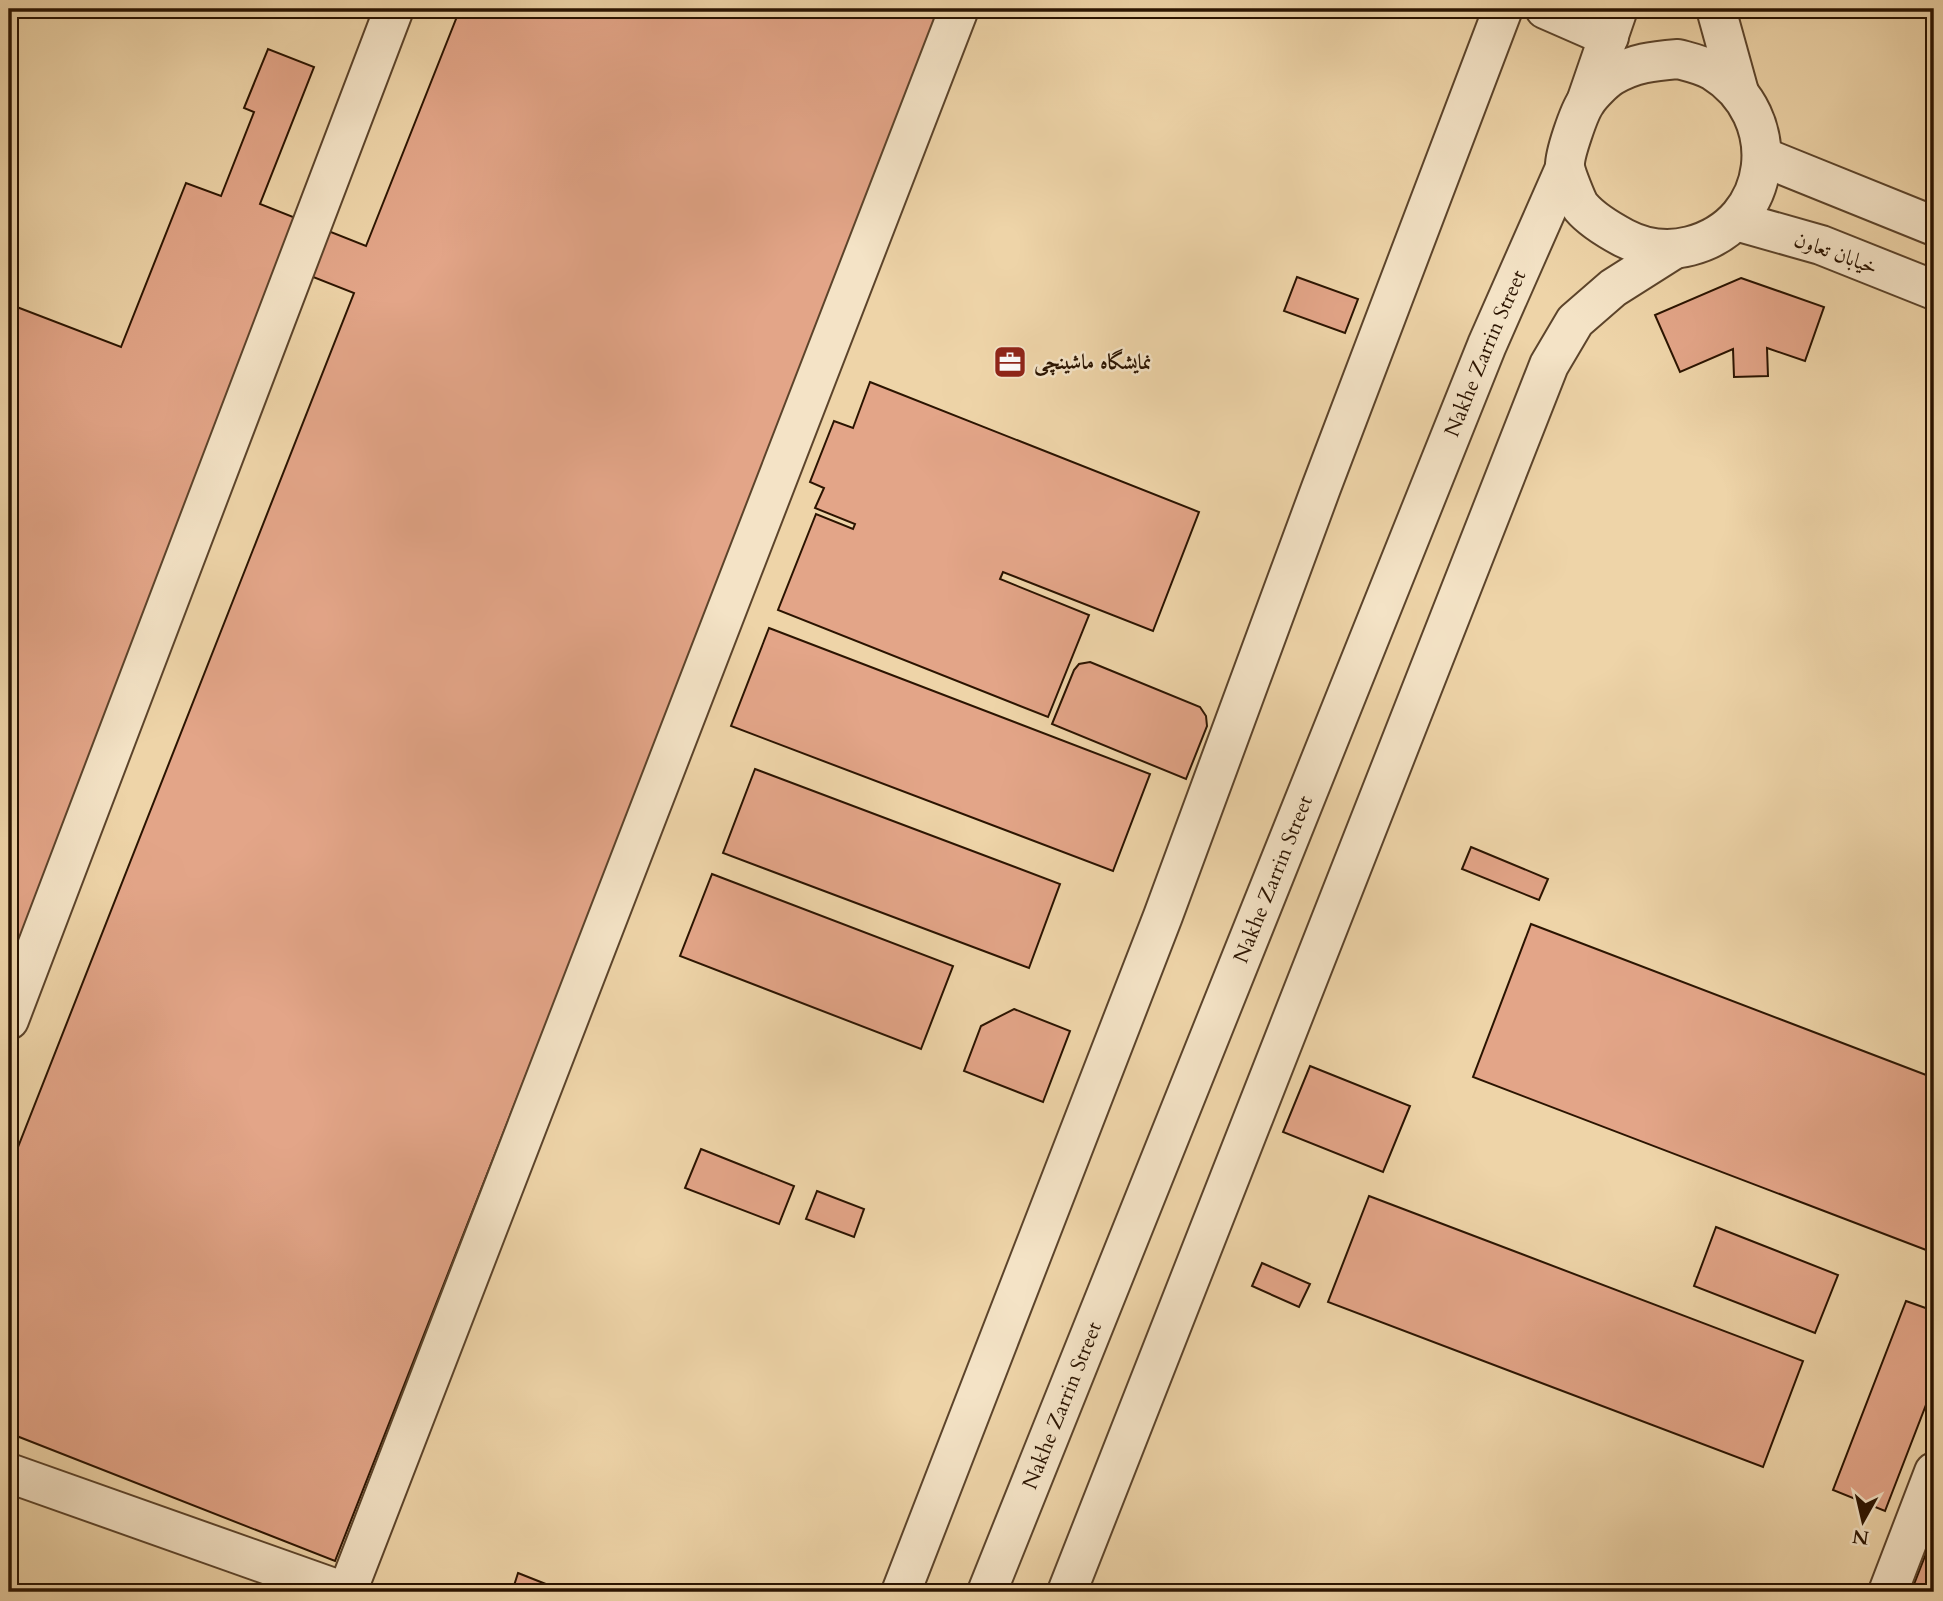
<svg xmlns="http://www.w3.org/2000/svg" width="1943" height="1601" viewBox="0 0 1943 1601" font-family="Cardo,Amiri,serif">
  <rect width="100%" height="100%" fill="#eed4a8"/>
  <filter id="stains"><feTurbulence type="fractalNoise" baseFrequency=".00286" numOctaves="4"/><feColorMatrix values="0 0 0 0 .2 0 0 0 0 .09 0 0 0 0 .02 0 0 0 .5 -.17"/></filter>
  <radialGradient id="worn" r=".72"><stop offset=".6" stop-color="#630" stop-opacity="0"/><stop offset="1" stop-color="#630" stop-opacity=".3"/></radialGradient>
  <!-- building -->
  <g fill="#e3a588" stroke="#2b1401" stroke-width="2">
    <polygon points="460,9 945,9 335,1561 9,1433 9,1170 354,293 288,267 9,979 9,304 121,347 186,183 221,196 254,112 244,108 268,49 314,67 260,204 366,246"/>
    <polygon points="1297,277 1358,299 1345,333 1284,311"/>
    <polygon points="1741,278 1824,307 1805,361 1767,348 1768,376 1734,377 1733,349 1680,372 1655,315"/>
    <polygon points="870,382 1199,512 1153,631 1003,572 1000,579 1089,615 1048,717 778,610 816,514 853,529 855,524 815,508 824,488 810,482 834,421 853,428"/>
    <polygon points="769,628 1150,774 1113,871 731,726"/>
    <polygon points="1090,662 1200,707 1206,716 1207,726 1186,779 1052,724 1074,670 1079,664"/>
    <polygon points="755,769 1060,884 1029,968 723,853"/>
    <polygon points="1471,847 1548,879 1539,900 1462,869"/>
    <polygon points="712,874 953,966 921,1049 680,956"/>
    <polygon points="1531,924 1934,1078 1934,1253 1473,1077"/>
    <polygon points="1014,1009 1070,1031 1043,1102 964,1071 981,1026"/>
    <polygon points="1310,1066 1410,1106 1383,1172 1283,1132"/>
    <polygon points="701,1149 794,1186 779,1224 685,1188"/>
    <polygon points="817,1191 864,1209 854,1237 806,1219"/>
    <polygon points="1369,1196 1803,1361 1763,1467 1328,1302"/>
    <polygon points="1716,1227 1838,1275 1815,1333 1694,1286"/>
    <polygon points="1262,1263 1310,1284 1299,1307 1252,1286"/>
    <polygon points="1906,1301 1934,1311 1934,1384 1885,1511 1833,1490"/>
    <polygon points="1934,1533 1934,1592 1911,1592"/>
    <polygon points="518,1573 566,1592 512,1592"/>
  </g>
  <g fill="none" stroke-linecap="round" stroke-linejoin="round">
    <defs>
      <g id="minor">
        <polyline points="1545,9 1609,37"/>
        <polyline points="1716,9 1739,92"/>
        <path d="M1678,59C1689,62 1703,65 1713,71C1786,116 1775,224 1690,246C1667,252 1645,249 1624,238C1609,230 1592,220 1581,207C1577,202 1566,174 1565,167C1564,155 1579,112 1586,102C1591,94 1604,81 1612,76C1633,63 1654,61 1678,59Z"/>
        <polyline points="1587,99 1618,9"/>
        <polyline points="1763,157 1934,226"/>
        <polyline points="1736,221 1821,245 1934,290"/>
        <polyline points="9,1020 394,9"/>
        <polyline points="9,1473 345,1592"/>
        <polyline points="347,1592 959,9"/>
        <polyline points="901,1592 1163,916 1321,488 1503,9"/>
        <path id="s1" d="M987,1592L1487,345L1565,168"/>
        <polyline points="1067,1592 1549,365 1575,321 1613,288 1673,250"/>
        <polyline points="1888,1592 1934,1472"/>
      </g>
    </defs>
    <!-- minor casing -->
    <use href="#minor" stroke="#5c442b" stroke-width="42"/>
    <!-- minor -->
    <use href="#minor" stroke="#f4e3c6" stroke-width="38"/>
  </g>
  <!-- icons -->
  <defs>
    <symbol id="office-square" viewBox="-11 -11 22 22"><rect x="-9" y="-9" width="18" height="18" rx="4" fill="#8f2418" stroke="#f4e3c6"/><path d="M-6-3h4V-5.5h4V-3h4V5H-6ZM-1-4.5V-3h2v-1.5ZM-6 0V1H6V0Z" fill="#fff"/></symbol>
  </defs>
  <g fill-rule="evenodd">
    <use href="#office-square" x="991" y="343" width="38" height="38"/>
  </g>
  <g text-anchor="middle" stroke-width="5" stroke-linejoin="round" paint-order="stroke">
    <!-- street labels -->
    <g font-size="21" fill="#2b1401" stroke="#f4e3c6">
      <text transform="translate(1836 253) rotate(20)" y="7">خیابان تعاون</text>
      <text dy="7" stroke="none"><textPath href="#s1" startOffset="1335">Nakhe Zarrin Street</textPath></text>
      <text dy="7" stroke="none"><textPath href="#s1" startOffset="768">Nakhe Zarrin Street</textPath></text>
      <text dy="7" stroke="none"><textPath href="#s1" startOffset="201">Nakhe Zarrin Street</textPath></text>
    </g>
    <!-- poi labels -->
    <g font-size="21" font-weight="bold" fill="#2b1401" stroke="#f4e3c6" text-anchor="start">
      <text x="1034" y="369">نمایشگاه ماشینچی</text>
    </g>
  </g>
  <!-- margin -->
  <rect width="1943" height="1601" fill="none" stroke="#eed4a8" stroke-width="35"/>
  <rect x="10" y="10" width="1922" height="1580" fill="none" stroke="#2b1401" stroke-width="3.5"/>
  <rect x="18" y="18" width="1908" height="1566" fill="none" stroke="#2b1401" stroke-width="2"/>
  <!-- north arrow -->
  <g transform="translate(1863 1521) rotate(188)" stroke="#f4e3c6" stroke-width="5" paint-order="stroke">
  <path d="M0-5L12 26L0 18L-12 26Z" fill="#2b1401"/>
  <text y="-10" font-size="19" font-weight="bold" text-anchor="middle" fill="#2b1401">N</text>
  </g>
  <rect width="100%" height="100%" filter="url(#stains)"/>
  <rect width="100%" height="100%" fill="url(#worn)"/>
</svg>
